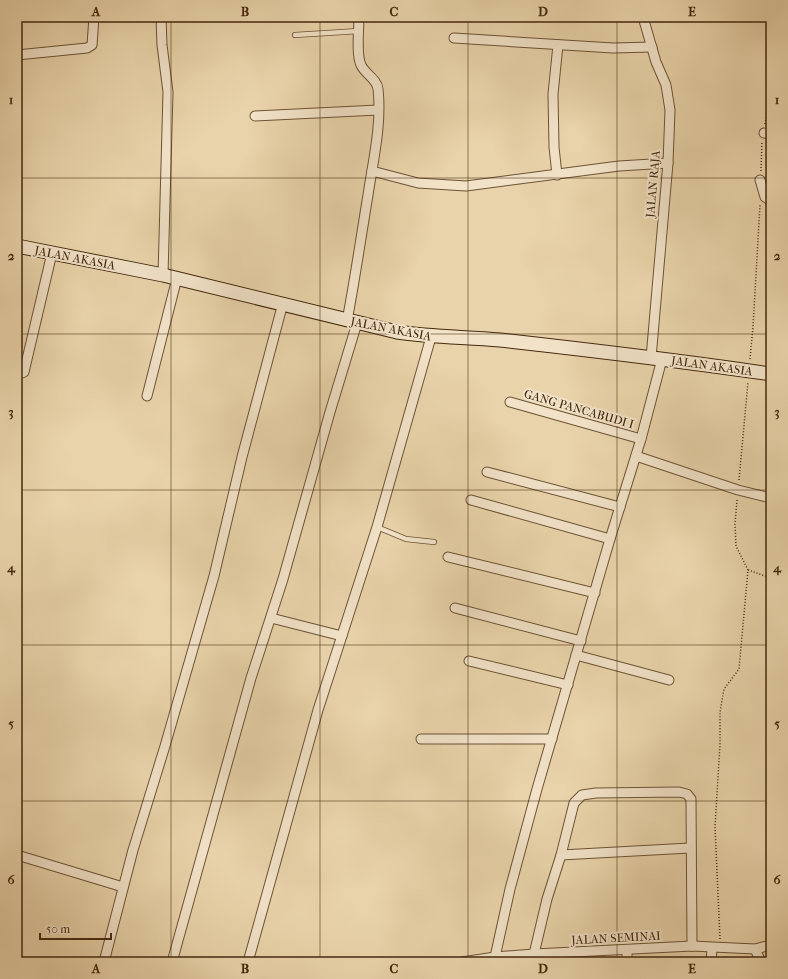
<svg xmlns="http://www.w3.org/2000/svg" width="788" height="979" viewBox="0 0 788 979" font-family="'IM FELL French Canon',serif">
  <rect width="100%" height="100%" fill="#e9d3aa"/>
  <filter id="stains"><feTurbulence type="fractalNoise" baseFrequency=".005" numOctaves="4"/><feColorMatrix values="0 0 0 0 .2 0 0 0 0 .09 0 0 0 0 .02 0 0 0 .5 -.17"/></filter>
  <radialGradient id="worn" r=".72"><stop offset=".6" stop-color="#630" stop-opacity="0"/><stop offset="1" stop-color="#630" stop-opacity=".3"/></radialGradient>
  <g fill="none" stroke-linecap="round" stroke-linejoin="round">
    <defs>
      <g id="lane">
        <polyline points="295,35 359,31"/>
        <polyline points="377,527 406,539 434,542"/>
      </g>
      <g id="street">
        <polyline points="161,17 162,45 168,92 163,275"/>
        <polyline points="643,17 656,62 666,85 670,110 668,163 651,358"/>
        <polyline points="454,38 613,48 652,47"/>
        <polyline points="17,55 87,48 92,45 94,17"/>
        <polyline points="255,116 378,110"/>
        <polyline points="764,133 771,134"/>
        <polyline points="372,171 418,183 466,186 619,166 668,163"/>
        <polyline points="557,175 554,147 553,94 558,45"/>
        <polyline points="760,180 765,197 771,201"/>
        <path d="M347,321C355,279 361,237 368,195C373,161 382,124 378,89C377,79 365,74 361,65C356,55 359,29 359,17"/>
        <polyline points="17,375 24,372 52,253"/>
        <polyline points="147,396 177,278"/>
        <polyline points="510,402 641,439"/>
        <polyline points="636,456 738,490 771,498"/>
        <polyline points="487,472 620,507"/>
        <polyline points="471,500 610,539"/>
        <polyline points="448,557 595,593"/>
        <polyline points="455,608 581,641"/>
        <polyline points="271,618 342,636"/>
        <polyline points="576,655 669,680"/>
        <polyline points="469,661 568,685"/>
        <polyline points="421,739 552,739"/>
        <polyline points="17,855 123,887"/>
        <polyline points="561,855 690,848"/>
        <polyline points="755,949 761,962"/>
        <polyline points="627,950 627,962"/>
        <polyline points="534,954 547,899 561,855 574,803 582,795 596,793 679,792 687,794 691,799 692,946"/>
        <polyline points="495,957 510,889 537,789 610,539 641,439 662,359"/>
        <polyline points="104,962 133,850 165,746 214,576 242,457 283,303"/>
        <polyline points="172,962 251,678 283,579 330,412 357,323"/>
        <polyline points="248,962 318,710 377,527 431,337"/>
        <polyline points="462,962 495,957 534,954 692,946 755,949 771,945"/>
        <polyline points="711,962 712,948"/>
      </g>
      <path id="secondary" d="M17,246L163,275L397,332C431,337 466,337 500,340C590,350 681,361 771,374"/>
    </defs>
    <!-- lane casing -->
    <use href="#lane" stroke="#6d5334" stroke-width="6"/>
    <!-- street casing -->
    <use href="#street" stroke="#6d5334" stroke-width="11"/>
    <!-- secondary casing -->
    <use href="#secondary" stroke="#44280c" stroke-width="15"/>
    <!-- path -->
    <g stroke="#44280c" stroke-width="1.5" stroke-dasharray="1 2" stroke-linecap="butt">
      <polyline points="765,124 771,86"/>
      <polyline points="761,171 762,141"/>
      <polyline points="750,359 753,327 760,205"/>
      <polyline points="739,480 748,382"/>
      <polyline points="748,570 771,578"/>
      <polyline points="720,939 715,827 720,744 720,712 724,689 739,669 748,570 736,546 735,524 737,500"/>
    </g>
    <!-- lane -->
    <use href="#lane" stroke="#f1e2c8" stroke-width="4.5"/>
    <!-- street -->
    <use href="#street" stroke="#f1e2c8" stroke-width="9"/>
    <!-- secondary -->
    <use href="#secondary" stroke="#f1e2c8" stroke-width="13"/>
  </g>
  <!-- grid -->
  <path fill="none" stroke="#44280c" stroke-width="1" stroke-opacity="0.55" d="M171,17V962M320,17V962M468,17V962M617,17V962M17,178H771M17,334H771M17,490H771M17,645H771M17,801H771"/>
  <g text-anchor="middle" stroke-width="4" stroke-linejoin="round" paint-order="stroke">
    <!-- street labels -->
    <g font-size="12" fill="#44280c" stroke="#f1e2c8">
      <text transform="translate(653 184) rotate(-85)" y="4">JALAN RAJA</text>
      <text transform="translate(75 258) rotate(11)" y="4">JALAN AKASIA</text>
      <text transform="translate(391 329) rotate(11)" y="4">JALAN AKASIA</text>
      <text transform="translate(712 366) rotate(8)" y="4">JALAN AKASIA</text>
      <text transform="translate(579 409) rotate(16)" y="4">GANG PANCABUDI I</text>
      <text transform="translate(616 938) rotate(-3)" y="4">JALAN SEMINAI</text>
    </g>
  </g>
  <!-- margin -->
  <rect width="788" height="979" fill="none" stroke="#e9d3aa" stroke-width="44"/>
  <!-- scale -->
  <path d="M40 933v6h71v-6" fill="none" stroke="#44280c" stroke-width="2"/>
  <text x="46" y="933" font-size="12" fill="#44280c" stroke="#f1e2c8" stroke-width="3" paint-order="stroke">50 m</text>
  <rect x="22" y="22" width="744" height="935" fill="none" stroke="#44280c" stroke-width="1.5"/>
  <g font-size="13" text-anchor="middle" font-weight="bold" fill="#44280c">
    <text x="96" y="16">A</text>
    <text x="245" y="16">B</text>
    <text x="394" y="16">C</text>
    <text x="543" y="16">D</text>
    <text x="692" y="16">E</text>
    <text x="11" y="104">1</text>
    <text x="777" y="104">1</text>
    <text x="11" y="260">2</text>
    <text x="777" y="260">2</text>
    <text x="11" y="416">3</text>
    <text x="777" y="416">3</text>
    <text x="11" y="572">4</text>
    <text x="777" y="572">4</text>
    <text x="11" y="728">5</text>
    <text x="777" y="728">5</text>
    <text x="11" y="884">6</text>
    <text x="777" y="884">6</text>
    <text x="96" y="973">A</text>
    <text x="245" y="973">B</text>
    <text x="394" y="973">C</text>
    <text x="543" y="973">D</text>
    <text x="692" y="973">E</text>
  </g>
  <rect width="100%" height="100%" filter="url(#stains)"/>
  <rect width="100%" height="100%" fill="url(#worn)"/>
</svg>
